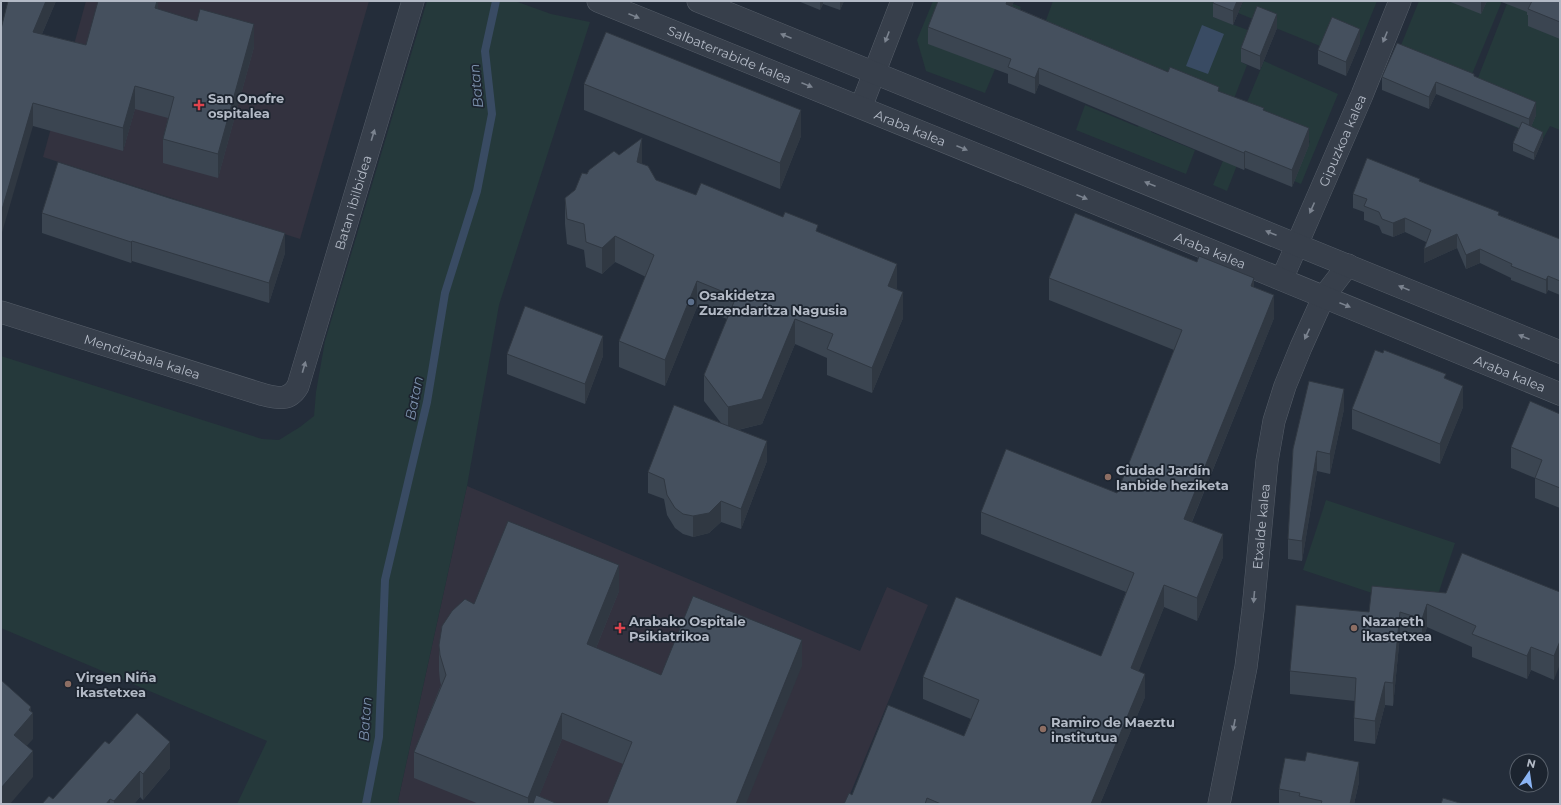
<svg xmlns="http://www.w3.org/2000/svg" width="1561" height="805" viewBox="0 0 1561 805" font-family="Montserrat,sans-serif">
  <rect width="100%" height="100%" fill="#242d3a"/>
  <!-- medical -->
  <g fill="#33323f">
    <polygon points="86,1 369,1 300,239 43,157"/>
    <polygon points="467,486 860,651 887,587 928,605 846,804 399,804 398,801"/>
  </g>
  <!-- green -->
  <g fill="#25393b">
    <polygon points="427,1 515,1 551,14 590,22 499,305 467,486 398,801 399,804 237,804 267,741 1,628 1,356 262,439 279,440 300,427 314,416 316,392 325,341"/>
    <polygon points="933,1 1006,1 1021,7 985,93 926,71 917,40"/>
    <polygon points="1053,1 1214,1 1213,17 1253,32 1241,62 1247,65 1225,122 1170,84 1151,132 1195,150 1186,174 1076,130 1085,105 1138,127 1155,83 1041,34"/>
    <polygon points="1243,1 1377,1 1360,43 1332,31 1325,48 1238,13"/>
    <polygon points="1419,1 1502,1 1468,84 1397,55"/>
    <polygon points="1508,1 1560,1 1560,130 1550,126 1543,139 1499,120 1506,102 1474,88"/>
    <polygon points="1264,61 1338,94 1301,184 1294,181 1310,141 1254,121 1227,191 1213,185"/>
    <polygon points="1326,500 1455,543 1432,613 1303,570"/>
  </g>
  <!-- water -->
  <polygon fill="#394b63" points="1202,25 1224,34 1208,74 1186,66"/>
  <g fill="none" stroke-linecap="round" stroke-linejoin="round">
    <!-- stream -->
    <polyline stroke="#394b63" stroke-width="8" points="366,804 379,737 385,580 427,402 445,293 477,191 492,114 485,51 496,1"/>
    <defs>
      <g id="minor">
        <polyline points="861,107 902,1"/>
        <path id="s1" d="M1282,279L1362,95L1400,1"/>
        <path id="s2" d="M1,312L261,394C277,398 289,402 298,386L413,1"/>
        <path id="s3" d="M1219,804L1246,667L1253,610L1267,461L1274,421L1285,386L1301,347L1319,307L1328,291L1348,265"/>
      </g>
      <g id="tertiary">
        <path id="s4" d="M598,1L1071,193L1560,394"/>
        <polyline points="698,1 1560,352"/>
      </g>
    </defs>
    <!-- minor casing -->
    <use href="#minor" stroke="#555d68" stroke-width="23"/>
    <!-- tertiary casing -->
    <use href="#tertiary" stroke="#555d68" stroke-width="23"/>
    <!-- minor -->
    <use href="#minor" stroke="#373f4b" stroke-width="22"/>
    <!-- tertiary -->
    <use href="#tertiary" stroke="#373f4b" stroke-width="22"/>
  </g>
  <!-- wall -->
  <g fill="#3b4551">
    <polygon points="8,1 56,1 42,34 86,45 158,1 158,9 254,47 218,178 163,163 163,139 168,118 135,109 123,151 33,126"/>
    <polygon points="798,1 844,1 840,10 823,4 820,10"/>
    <polygon points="938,1 1014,1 1012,6 1168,72 1219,92 1264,111 1309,145 1292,187 1245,168 1244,170 1039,84 1035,94 1008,83 1008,74 928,44 928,27"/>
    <polygon points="1213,1 1243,1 1233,25 1213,17"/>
    <polygon points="1448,1 1487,1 1481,14"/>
    <polygon points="1499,1 1560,1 1560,39 1528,26 1528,15 1527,15 1527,12"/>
    <polygon points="1277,28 1260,70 1241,62 1241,48"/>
    <polygon points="1360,43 1346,76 1318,64 1318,50"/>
    <polygon points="1474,76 1536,115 1531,127 1543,139 1534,160 1513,151 1513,143 1519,128 1436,94 1429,109 1382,90 1382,77"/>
    <polygon points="584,84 801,136 780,189 584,110"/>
    <polygon points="619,155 642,164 656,180 696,195 818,232 897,290 903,318 872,393 827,375 827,358 795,344 762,424 738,430 767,461 741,529 721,522 709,533 693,537 683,534 675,528 667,515 664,499 648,493 648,472 721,423 704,401 704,375 727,319 697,307 665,386 619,367 619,341 646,277 615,262 602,274 586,267 584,250 567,244 565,224 565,198 575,190 587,174"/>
    <polygon points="1420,181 1499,215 1560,239 1560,295 1548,290 1546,294 1511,280 1511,278 1480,263 1466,269 1457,248 1424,263 1426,242 1405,232 1393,237 1382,233 1379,226 1364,220 1364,212 1353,208 1353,194"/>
    <polygon points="42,213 285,253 269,303 132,261 131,263 42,233"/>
    <polygon points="1049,278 1254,287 1274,318 1192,522 1223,557 1197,621 1164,607 1138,672 1145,697 1100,804 844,804 852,795 964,736 971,719 923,699 923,677 1101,656 1126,592 981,534 981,512 1117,493 1174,350 1049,300"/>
    <polygon points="507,354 603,356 585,404 507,374"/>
    <polygon points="1446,379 1463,407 1440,464 1352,429 1352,409"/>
    <polygon points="1344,409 1330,474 1317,471 1302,561 1288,559 1288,539 1293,449"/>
    <polygon points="1560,414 1560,508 1535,498 1535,478 1511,468 1511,447"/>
    <polygon points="619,591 596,648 661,675 802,666 623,764 562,739 539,796 558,804 479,804 414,778 414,752 441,685 440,681 439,671 439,645 474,604"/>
    <polygon points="1560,592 1554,680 1531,670 1527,679 1472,657 1472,647 1427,627 1422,642 1400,635 1393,706 1385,705 1375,744 1354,741 1354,718 1355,701 1290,694 1290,671 1369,612 1446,593"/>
    <polygon points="109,744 170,768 143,800 140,797 134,804 42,804 53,799"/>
    <polygon points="1359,782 1354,804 1279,804 1279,789"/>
  </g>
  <!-- shaded-wall -->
  <g fill="#303842">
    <polygon points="46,1 56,1 33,55 33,32"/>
    <polygon points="157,1 158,1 158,20 155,8"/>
    <polygon points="820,1 823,1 823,4 820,10"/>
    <polygon points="840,1 844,1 840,10"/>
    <polygon points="1007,1 1014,1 1006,21 1006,4"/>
    <polygon points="1237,1 1243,1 1233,25 1233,11"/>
    <polygon points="1481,1 1487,1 1481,14"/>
    <polygon points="1277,14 1277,28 1260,70 1260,56"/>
    <polygon points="254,24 254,47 218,178 218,154"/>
    <polygon points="1360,29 1360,43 1346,76 1346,62"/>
    <polygon points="1039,68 1039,84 1035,94 1035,78"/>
    <polygon points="1436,82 1436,94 1429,109 1429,97"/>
    <polygon points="135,86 135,109 123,151 123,128"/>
    <polygon points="1536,102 1536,115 1529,132 1529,119"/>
    <polygon points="33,103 33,126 1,236 1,213"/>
    <polygon points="801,110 801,136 780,189 780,163"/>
    <polygon points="1309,128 1309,145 1292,187 1292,170"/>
    <polygon points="1543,132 1543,139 1534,160 1534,153"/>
    <polygon points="642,138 642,163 637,188 637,162"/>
    <polygon points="1245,151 1245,168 1244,170 1244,153"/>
    <polygon points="1405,218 1405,232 1393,237 1393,223"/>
    <polygon points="285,233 285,253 269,303 269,283"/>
    <polygon points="1457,234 1457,248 1424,263 1424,249"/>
    <polygon points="615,236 615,262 602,274 602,248"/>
    <polygon points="132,241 132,261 131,263 131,242"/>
    <polygon points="1480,249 1480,263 1466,269 1466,255"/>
    <polygon points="897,264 897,290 888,286"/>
    <polygon points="1548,276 1548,290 1546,294 1546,280"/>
    <polygon points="1254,278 1254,300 1251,286"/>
    <polygon points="697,281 697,307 665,386 665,360"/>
    <polygon points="903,292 903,318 872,393 872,368"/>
    <polygon points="1274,295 1274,318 1184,541 1184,519"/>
    <polygon points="795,319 795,344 762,424 728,432 728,407"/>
    <polygon points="603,336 603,356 585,404 585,384"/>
    <polygon points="1463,386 1463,407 1440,464 1440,444"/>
    <polygon points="1344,389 1344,409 1330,474 1330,454"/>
    <polygon points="767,441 767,461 741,529 741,509"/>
    <polygon points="1317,451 1317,471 1302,561 1302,541"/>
    <polygon points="721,501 721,522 709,533 693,537 693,516"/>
    <polygon points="1223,534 1223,557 1197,621 1197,598"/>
    <polygon points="619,565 619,591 587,670 587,644"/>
    <polygon points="1164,585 1164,607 1131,691 1131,668"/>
    <polygon points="1427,604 1427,627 1422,642 1422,619"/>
    <polygon points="1400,612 1400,635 1393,706 1393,683"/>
    <polygon points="802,640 802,666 746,804 736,804"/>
    <polygon points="1560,641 1560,664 1554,680 1554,656"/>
    <polygon points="1531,647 1531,670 1527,679 1527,656"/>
    <polygon points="1145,674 1145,697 1100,804 1091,804"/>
    <polygon points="1385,682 1385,705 1375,744 1375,721"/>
    <polygon points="31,707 31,715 33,713 33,739 14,760 14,735 29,710"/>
    <polygon points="562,713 562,739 536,804 528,804 528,798"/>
    <polygon points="170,742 170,768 143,800 143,774"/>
    <polygon points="33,751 33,777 10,804 1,804 1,788"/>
    <polygon points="1359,762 1359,782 1354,804 1350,804"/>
    <polygon points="140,771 140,797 134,804 114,804 114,801"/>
    <polygon points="110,799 110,804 106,804"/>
  </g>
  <!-- building -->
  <g fill="#45505e" stroke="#303842">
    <polygon points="8,1 46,1 33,32 86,45 98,1 157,1 155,8 197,21 200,9 254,24 218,154 163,139 174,97 135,86 123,128 33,103 1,213 1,29"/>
    <polygon points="938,1 1007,1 1006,4 1168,72 1170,67 1219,87 1218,91 1264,108 1263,110 1309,128 1292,170 1245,151 1244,153 1039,68 1035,78 1008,67 1011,59 928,27"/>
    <polygon points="1214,1 1237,1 1233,11 1213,3"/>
    <polygon points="1532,1 1560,1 1560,22 1528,9"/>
    <polygon points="1257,6 1277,14 1260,56 1241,48"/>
    <polygon points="1332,17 1360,29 1346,62 1318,50"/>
    <polygon points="606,32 801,110 780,163 584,84"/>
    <polygon points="1397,43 1474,74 1474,76 1536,102 1529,119 1436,82 1429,97 1382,77"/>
    <polygon points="1522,122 1543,132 1534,153 1513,143"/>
    <polygon points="642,138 637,162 648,166 656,180 696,195 701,183 783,217 785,212 818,225 816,231 897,264 888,286 903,292 872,368 827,349 833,334 795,319 762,399 728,407 704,375 736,297 697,281 665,360 619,341 654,255 615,236 602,248 586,242 584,224 567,219 565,198 575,190 582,173 587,174 589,170 614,151 619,155"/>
    <polygon points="1367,158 1420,179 1419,181 1499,212 1498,215 1560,239 1560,281 1548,276 1546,280 1511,266 1512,264 1480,249 1466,255 1457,234 1424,249 1431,230 1405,218 1393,223 1382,219 1379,212 1364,206 1367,199 1353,194"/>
    <polygon points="58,162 169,198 285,233 269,283 132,241 131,242 42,213"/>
    <polygon points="1075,213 1197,262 1199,256 1254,278 1251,286 1274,295 1184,519 1223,534 1197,598 1164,585 1131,668 1145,674 1091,804 941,804 927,798 925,804 844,804 849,793 852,795 888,705 964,736 979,700 923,677 956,597 1101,656 1134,573 981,512 1006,449 1117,493 1182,330 1049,278"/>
    <polygon points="525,306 603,336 585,384 507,354"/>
    <polygon points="1375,350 1383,353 1384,350 1446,374 1444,378 1463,386 1440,444 1352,409"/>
    <polygon points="1309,381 1344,389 1330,454 1317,451 1302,541 1288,539 1293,449"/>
    <polygon points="1530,401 1560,414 1560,488 1535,478 1542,460 1511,447"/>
    <polygon points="674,405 767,441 741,509 721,501 709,513 693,516 683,514 675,508 667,495 664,479 648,472"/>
    <polygon points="508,521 619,565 587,644 661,675 693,596 802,640 736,804 607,804 632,742 562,713 528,798 414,752 446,675 440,655 439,645 442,626 452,611 465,599 474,604"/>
    <polygon points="1462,553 1560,592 1560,641 1554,656 1531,647 1527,656 1472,634 1476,626 1427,604 1422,619 1400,612 1393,683 1385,682 1375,721 1354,718 1356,678 1290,671 1296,605 1369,612 1372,586 1446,593"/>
    <polygon points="1,680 31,707 29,710 33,713 14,735 33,751 1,788"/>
    <polygon points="137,713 170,742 143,774 140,771 114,801 110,799 106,804 42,804 49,796 53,799 105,741 109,744"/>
    <polygon points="1307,752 1359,762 1350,804 1321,804 1322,801 1299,796 1300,793 1279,789 1285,758 1305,761"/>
    <polygon points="536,795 558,804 533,804"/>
    <polygon points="1443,798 1463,804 1441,804"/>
  </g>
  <!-- one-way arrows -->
  <defs><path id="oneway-solid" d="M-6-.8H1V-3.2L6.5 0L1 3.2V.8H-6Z"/></defs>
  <g fill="#7b838f">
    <use href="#oneway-solid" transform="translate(634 16) rotate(22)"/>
    <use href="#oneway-solid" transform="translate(786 36) rotate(-158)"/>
    <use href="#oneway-solid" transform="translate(887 37) rotate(111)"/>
    <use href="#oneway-solid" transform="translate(1385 37) rotate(112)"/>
    <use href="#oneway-solid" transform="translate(807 85) rotate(22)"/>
    <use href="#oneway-solid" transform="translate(373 135) rotate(-73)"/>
    <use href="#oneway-solid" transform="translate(962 148) rotate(22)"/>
    <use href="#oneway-solid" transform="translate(1150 184) rotate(-158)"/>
    <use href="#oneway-solid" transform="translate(1082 197) rotate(22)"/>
    <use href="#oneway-solid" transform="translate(1312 208) rotate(114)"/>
    <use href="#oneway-solid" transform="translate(1271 233) rotate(-158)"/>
    <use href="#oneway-solid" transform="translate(1404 288) rotate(-158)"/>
    <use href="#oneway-solid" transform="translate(1345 305) rotate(22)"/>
    <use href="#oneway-solid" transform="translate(1307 334) rotate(115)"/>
    <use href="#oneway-solid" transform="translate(1524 337) rotate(-158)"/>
    <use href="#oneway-solid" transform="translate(304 367) rotate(-74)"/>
    <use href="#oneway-solid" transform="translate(1254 597) rotate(95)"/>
    <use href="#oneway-solid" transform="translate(1234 725) rotate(101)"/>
  </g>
  <!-- markers -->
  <g fill="#e0444e" stroke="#1c242f" stroke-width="1.5">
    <path d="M197 99h4v4h4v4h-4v4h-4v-4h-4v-4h4z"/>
    <path d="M618 622h4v4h4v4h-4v4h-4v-4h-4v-4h4z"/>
  </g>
  <circle fill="#5c6f8a" stroke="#1c242f" stroke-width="1.5" cx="691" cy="302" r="4"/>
  <g fill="#8d6e63" stroke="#1c242f" stroke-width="1.5">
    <circle cx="1108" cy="477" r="4"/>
    <circle cx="1354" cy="628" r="4"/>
    <circle cx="68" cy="684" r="4"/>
    <circle cx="1043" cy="729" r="4"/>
  </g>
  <g text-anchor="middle" stroke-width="3.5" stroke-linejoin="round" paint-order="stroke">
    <!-- street labels -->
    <g font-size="13" fill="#b3bac6" stroke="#1c242f">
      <text dy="5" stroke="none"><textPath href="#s4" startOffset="142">Salbaterrabide kalea</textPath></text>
      <text dy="5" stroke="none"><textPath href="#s4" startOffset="337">Araba kalea</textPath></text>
      <text dy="5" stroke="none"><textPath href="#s1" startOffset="151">Gipuzkoa kalea</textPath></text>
      <text dy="5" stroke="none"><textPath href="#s2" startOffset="506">Batan ibilbidea</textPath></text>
      <text dy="5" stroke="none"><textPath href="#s4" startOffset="661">Araba kalea</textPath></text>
      <text dy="5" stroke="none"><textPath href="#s2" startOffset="148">Mendizabala kalea</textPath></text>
      <text dy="5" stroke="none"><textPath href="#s4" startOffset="985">Araba kalea</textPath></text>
      <text dy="5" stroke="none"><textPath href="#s3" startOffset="281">Etxalde kalea</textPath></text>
    </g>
    <!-- poi labels -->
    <g font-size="13" font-weight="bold" fill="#b3bac6" stroke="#1c242f" text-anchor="start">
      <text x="208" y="103">San Onofre<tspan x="208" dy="15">ospitalea</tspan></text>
      <text x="699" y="300">Osakidetza<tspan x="699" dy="15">Zuzendaritza Nagusia</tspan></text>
      <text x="1116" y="475">Ciudad Jardín<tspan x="1116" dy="15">lanbide heziketa</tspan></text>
      <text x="629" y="626">Arabako Ospitale<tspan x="629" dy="15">Psikiatrikoa</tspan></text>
      <text x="1362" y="626">Nazareth<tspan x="1362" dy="15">ikastetxea</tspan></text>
      <text x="76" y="682">Virgen Niña<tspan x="76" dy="15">ikastetxea</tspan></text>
      <text x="1051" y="727">Ramiro de Maeztu<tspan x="1051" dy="15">institutua</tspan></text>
    </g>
    <!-- water labels -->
    <g font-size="14" font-style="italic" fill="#7c91ad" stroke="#1c242f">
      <text transform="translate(476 86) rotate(-96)" y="5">Batan</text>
      <text transform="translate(414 398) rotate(-79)" y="5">Batan</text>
      <text transform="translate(365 719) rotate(-86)" y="5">Batan</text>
    </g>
  </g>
  <!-- border -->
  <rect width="1561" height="805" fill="none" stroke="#b3bac6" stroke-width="4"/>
  <!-- north arrow -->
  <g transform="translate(1529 773) rotate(13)"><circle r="19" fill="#1c242f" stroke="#58606b"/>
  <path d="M0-3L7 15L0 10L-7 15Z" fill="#8bb4f3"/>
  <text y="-6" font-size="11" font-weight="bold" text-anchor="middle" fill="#b3bac6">N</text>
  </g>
</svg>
